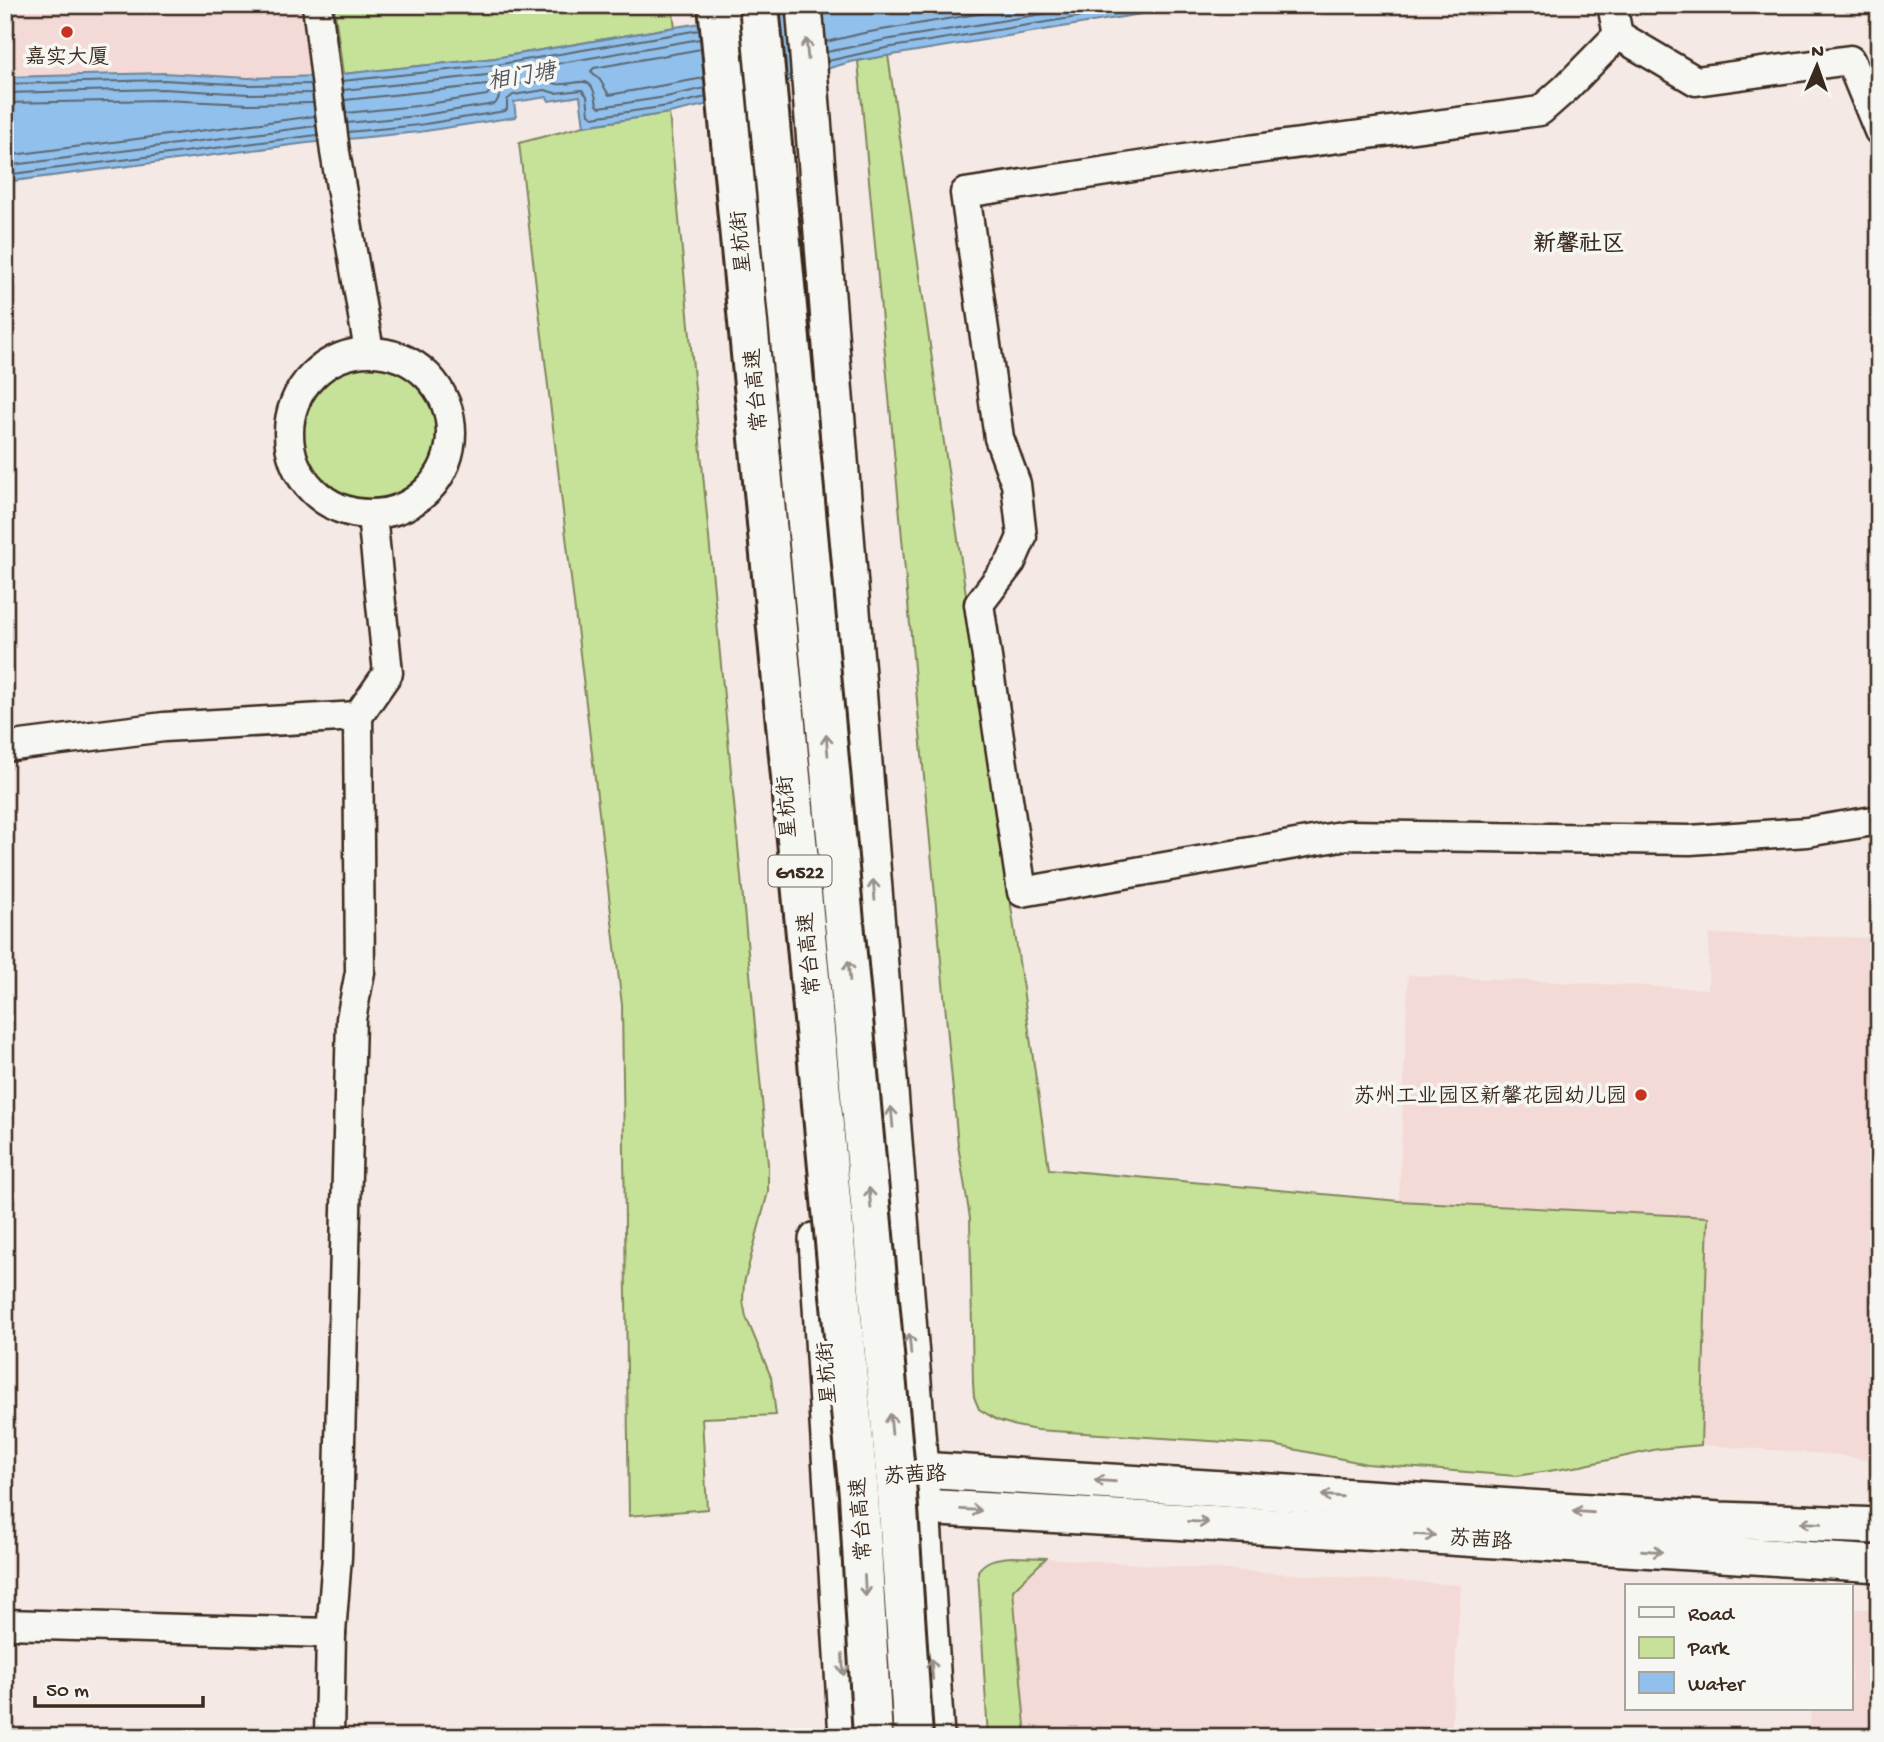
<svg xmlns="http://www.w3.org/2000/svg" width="1884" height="1742" viewBox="0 0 1884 1742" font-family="'Gochi Hand','LXGW WenKai TC',sans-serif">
  <rect width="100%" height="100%" fill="#f5e9e5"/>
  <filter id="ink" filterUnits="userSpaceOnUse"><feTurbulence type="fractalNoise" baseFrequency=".0143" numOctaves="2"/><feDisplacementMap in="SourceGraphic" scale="14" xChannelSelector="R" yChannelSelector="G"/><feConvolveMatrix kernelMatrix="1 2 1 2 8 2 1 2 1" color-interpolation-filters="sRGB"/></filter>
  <g filter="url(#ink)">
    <!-- built -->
    <g fill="#f4dad6">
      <polygon points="5,5 303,5 310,77 248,78 164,73 5,77"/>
      <polygon points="1709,934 1879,938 1879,1463 1839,1455 1701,1445 1707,1218 1399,1201 1408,975 1708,989"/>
      <polygon points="1046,1558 1461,1585 1451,1737 1026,1737 1013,1590"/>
      <polygon points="1851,1609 1879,1609 1879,1737 1809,1737 1811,1709 1851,1709"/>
    </g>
    <!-- green -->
    <g fill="#c6e299" stroke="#80865c" stroke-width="2">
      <polygon points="334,5 672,5 675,27 495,58 343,74"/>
      <polygon points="888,55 1049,1169 1399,1201 1708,1217 1701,1445 1658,1449 1581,1466 1516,1476 1367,1464 1273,1445 1037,1430 1016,1426 997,1420 979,1409 974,1397 973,1383 970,1218 958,1145 858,61"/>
      <polygon points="669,113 768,1164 768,1192 744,1283 743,1301 746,1317 771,1377 776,1415 702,1418 707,1509 629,1516 622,1005 519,143 584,126"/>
      <circle cx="371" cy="434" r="68"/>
      <path d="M1012,1557L1046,1558L1013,1590L1026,1737H988L978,1571C986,1559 998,1558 1012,1557Z"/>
    </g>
    <!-- water -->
    <polygon fill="#90c0eb" stroke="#6e8499" stroke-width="2" points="820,5 1195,5 850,62 709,104 669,113 584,126 580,96 549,101 547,97 514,102 516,117 419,132 307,143 5,182 5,77 164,73 248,78 323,76 495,58 675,27"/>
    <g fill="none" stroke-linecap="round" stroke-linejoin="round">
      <!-- shore -->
      <g stroke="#5d6670" stroke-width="2">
        <polyline points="826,42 864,33 1031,5"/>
        <polyline points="701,49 594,68 591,71 600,80 609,95 704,78"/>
        <polyline points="827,52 885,40 1097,5"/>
        <polyline points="828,61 886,48 1151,5"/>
        <polyline points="342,81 496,65 699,30"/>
        <polyline points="5,84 164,80 248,85 311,84"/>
        <polyline points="343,90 497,74 700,39"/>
        <polyline points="5,93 163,89 248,94 312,93"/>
        <polyline points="345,100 487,85 491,89 487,95 416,106 346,113"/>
        <polyline points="5,103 163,100 248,104 313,103"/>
        <path d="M347,123L417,116L495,104C498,100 500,94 504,90C512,83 536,81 547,81C550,81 554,83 557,84C580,86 592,69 597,105L600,107L666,97L705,88"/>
        <polyline points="348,132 419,125 505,111 507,109 507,100 513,95 545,90 555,93 582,90 587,96 589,114 593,117 668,106 706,97"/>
        <polyline points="5,156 315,116"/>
        <polyline points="5,166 316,126"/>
        <polyline points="5,175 317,135"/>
      </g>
      <defs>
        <g id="minor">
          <polyline points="317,5 335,152 369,351"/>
          <polyline points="1612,5 1618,35 1696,81 1850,60 1879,131"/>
          <polyline points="1618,35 1566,88 1540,111 1204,156 965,193 999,438 1016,484 1022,537 1011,562 979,604 1022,892 1347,835 1690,840 1807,832 1879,820"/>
          <circle cx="370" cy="433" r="81"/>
          <polyline points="5,747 164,727 358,716 388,673 372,515"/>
          <polyline points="5,1624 331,1633"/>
          <polyline points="329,1737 331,1633 337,1557 351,1019 360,972 358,716"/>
        </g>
        <g id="major">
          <polyline points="804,5 920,1470 936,1737"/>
          <polyline points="817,1240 847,1737"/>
          <polyline points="899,1473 920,1470 1720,1520 1879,1526"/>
          <polyline points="900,1501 922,1507 1417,1535 1879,1564"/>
        </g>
      </defs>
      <!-- minor casing -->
      <use href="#minor" stroke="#3b2a1e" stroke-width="33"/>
      <!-- major casing -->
      <use href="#major" stroke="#3b2a1e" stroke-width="40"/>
      <!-- minor -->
      <use href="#minor" stroke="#f6f6f2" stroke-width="28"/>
      <!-- major -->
      <use href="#major" stroke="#f6f6f2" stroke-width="35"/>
      <defs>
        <g id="highway-bridge">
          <polyline points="718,5 859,1495 873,1737"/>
          <polyline points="759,5 897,1494 913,1737"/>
        </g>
      </defs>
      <!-- highway-bridge casing -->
      <use href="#highway-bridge" stroke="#3b2a1e" stroke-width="44" stroke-linecap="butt"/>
      <!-- highway-bridge -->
      <use href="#highway-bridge" stroke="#f6f6f2" stroke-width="38"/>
    </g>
    <!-- one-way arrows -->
    <defs><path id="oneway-shaft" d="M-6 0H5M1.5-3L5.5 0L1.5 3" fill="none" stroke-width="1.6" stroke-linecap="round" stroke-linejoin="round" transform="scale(1.75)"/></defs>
    <g stroke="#989088">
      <use href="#oneway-shaft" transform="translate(807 49) rotate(-95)"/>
      <use href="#oneway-shaft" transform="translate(827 745) rotate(-95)"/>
      <use href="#oneway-shaft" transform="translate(874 890) rotate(-95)"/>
      <use href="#oneway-shaft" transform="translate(849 971) rotate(-95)"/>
      <use href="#oneway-shaft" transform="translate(892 1117) rotate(-95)"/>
      <use href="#oneway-shaft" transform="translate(870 1198) rotate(-95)"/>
      <use href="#oneway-shaft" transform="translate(910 1344) rotate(-95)"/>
      <use href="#oneway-shaft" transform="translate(891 1424) rotate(-95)"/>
      <use href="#oneway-shaft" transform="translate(1105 1481) rotate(-176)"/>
      <use href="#oneway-shaft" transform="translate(1332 1496) rotate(-176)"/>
      <use href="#oneway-shaft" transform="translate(971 1510) rotate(3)"/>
      <use href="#oneway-shaft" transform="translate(1583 1512) rotate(-176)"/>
      <use href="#oneway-shaft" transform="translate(1198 1522) rotate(3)"/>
      <use href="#oneway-shaft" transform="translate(1811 1523) rotate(-178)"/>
      <use href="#oneway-shaft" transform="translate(1425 1535) rotate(4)"/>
      <use href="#oneway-shaft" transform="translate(1652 1551) rotate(4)"/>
      <use href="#oneway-shaft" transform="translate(865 1586) rotate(87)"/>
      <use href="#oneway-shaft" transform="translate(843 1665) rotate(87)"/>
      <use href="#oneway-shaft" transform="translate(932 1669) rotate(-94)"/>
    </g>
  </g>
  <!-- markers -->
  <g fill="#c8321e" stroke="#f6f6f2" stroke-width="2.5">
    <circle cx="67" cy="32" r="7"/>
    <circle cx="1641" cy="1095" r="7"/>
  </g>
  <g text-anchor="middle" stroke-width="7" stroke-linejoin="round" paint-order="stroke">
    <!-- shield labels -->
    <rect fill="#f6f6f2" stroke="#73675e" stroke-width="2" x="768.5" y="855.5" width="63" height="31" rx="5"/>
    <g font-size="19" font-weight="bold" fill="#3b2a1e">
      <text x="800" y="878">G1522</text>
    </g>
    <!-- poi labels -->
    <g font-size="21" fill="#3b2a1e" stroke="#f6f6f2">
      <text x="67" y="63">嘉实大厦</text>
      <text x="1627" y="1102" text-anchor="end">苏州工业园区新馨花园幼儿园</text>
    </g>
    <!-- street labels -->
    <g font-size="21" fill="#3b2a1e" stroke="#f6f6f2">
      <text transform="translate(740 242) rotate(-95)" y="7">星杭街</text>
      <text transform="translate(755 390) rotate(-95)" y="7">常台高速</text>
      <text transform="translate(786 807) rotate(-94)" y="7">星杭街</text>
      <text transform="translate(808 954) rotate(-95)" y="7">常台高速</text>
      <text transform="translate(826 1373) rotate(-94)" y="7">星杭街</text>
      <text transform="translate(915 1474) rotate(-3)" y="7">苏茜路</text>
      <text transform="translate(860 1519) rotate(-94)" y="7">常台高速</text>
      <text transform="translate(1481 1539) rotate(4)" y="7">苏茜路</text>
    </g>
    <!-- water labels -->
    <g font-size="23" font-style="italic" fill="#54575c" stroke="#f6f6f2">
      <text transform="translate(521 75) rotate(-9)" y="8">相门塘</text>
    </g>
    <!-- neighbourhood labels -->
    <g font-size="23" font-weight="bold" fill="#3b2a1e" stroke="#f6f6f2">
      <text x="1579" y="250">新馨社区</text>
    </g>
  </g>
  <!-- margin -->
  <rect width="1884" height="1742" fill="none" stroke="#f6f6f2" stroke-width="28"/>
  <rect x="14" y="14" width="1856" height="1714" fill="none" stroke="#3b2a1e" stroke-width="2.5" filter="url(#ink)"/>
  <!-- legend -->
  <rect x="1625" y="1584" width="228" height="126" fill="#f6f6f2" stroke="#aba49d" stroke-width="2"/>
  <rect x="1639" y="1607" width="35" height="10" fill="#f6f6f2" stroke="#aba49d" stroke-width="2"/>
  <text x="1688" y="1620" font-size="21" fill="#3b2a1e">Road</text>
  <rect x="1639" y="1637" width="35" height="21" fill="#c6e299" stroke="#aba49d" stroke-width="2"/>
  <text x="1688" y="1654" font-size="21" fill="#3b2a1e">Park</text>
  <rect x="1639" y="1672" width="35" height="21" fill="#90c0eb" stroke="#aba49d" stroke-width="2"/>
  <text x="1688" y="1690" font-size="21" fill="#3b2a1e">Water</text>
  <!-- north arrow -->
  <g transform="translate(1817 66) rotate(2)" stroke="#f6f6f2" stroke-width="5" paint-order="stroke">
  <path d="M0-5L12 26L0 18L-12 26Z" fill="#3b2a1e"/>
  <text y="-10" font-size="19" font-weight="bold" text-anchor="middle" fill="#3b2a1e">N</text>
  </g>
  <!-- scale -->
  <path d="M35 1696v10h168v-10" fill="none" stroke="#3b2a1e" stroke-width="3.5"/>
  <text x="46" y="1696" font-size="21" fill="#3b2a1e" stroke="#f6f6f2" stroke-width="5" paint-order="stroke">50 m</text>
</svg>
